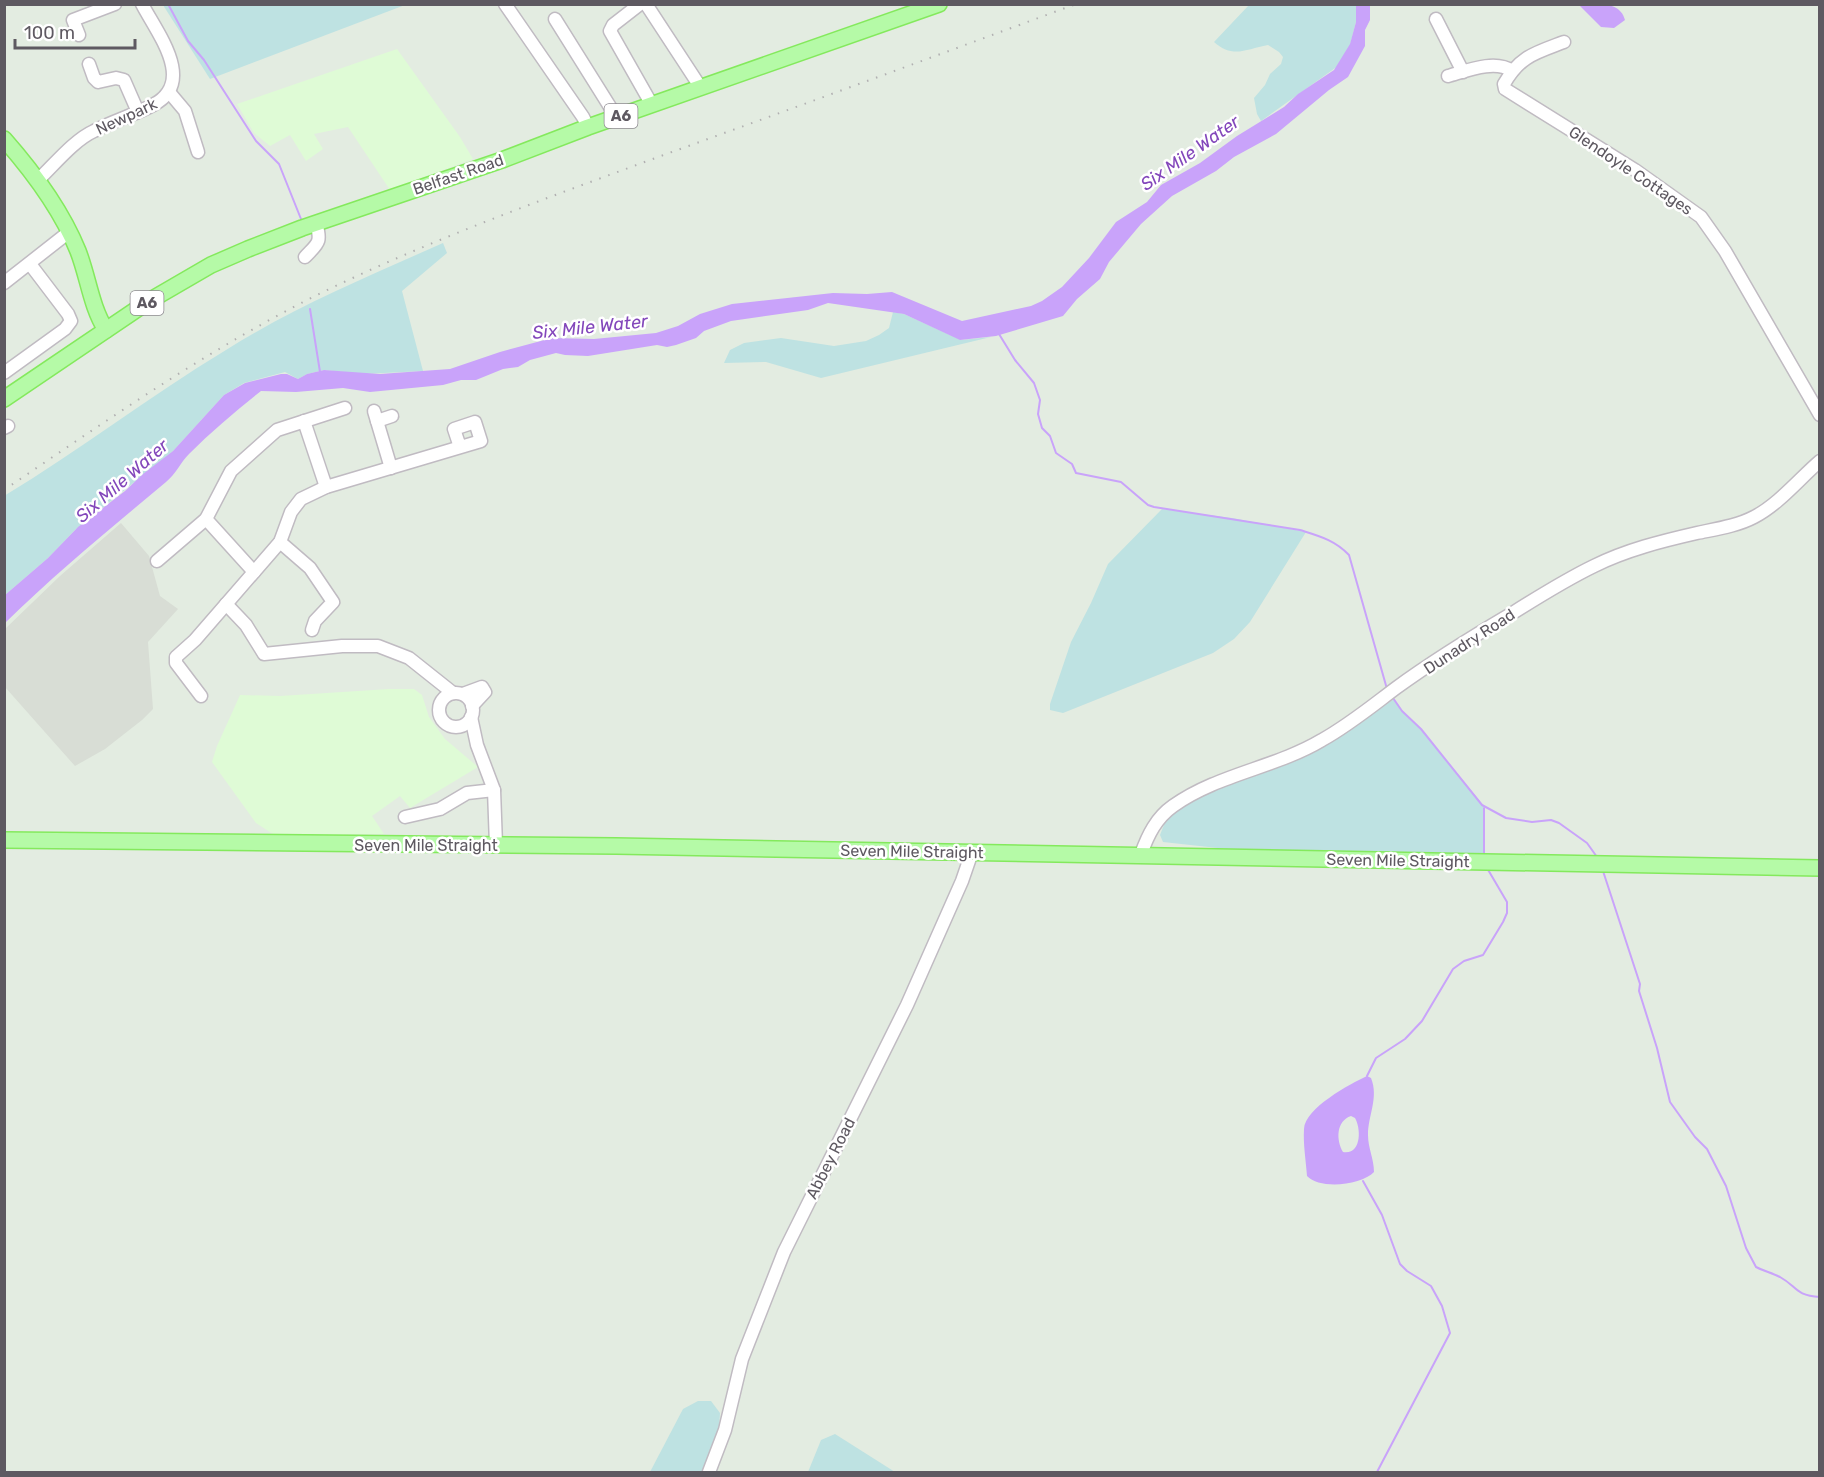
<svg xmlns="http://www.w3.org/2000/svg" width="1824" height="1477" viewBox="0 0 1824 1477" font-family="Rubik,sans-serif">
  <rect width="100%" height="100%" fill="#e3ece1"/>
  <!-- commercial -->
  <g fill="#dffbd6">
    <polygon points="397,49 460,137 473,159 390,190 348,127 314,134 323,149 306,161 290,135 270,146 254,133 237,104"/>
    <polygon points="389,689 414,689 422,695 429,717 445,739 478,767 410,808 400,796 372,816 384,834 276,836 256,823 212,762 217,746 240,695 280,696"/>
  </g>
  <!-- industrial -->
  <polygon fill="#d8ddd5" points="121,523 149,556 160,596 178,609 148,642 153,709 142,720 105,749 75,766 5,687 5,629 60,576"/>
  <!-- green -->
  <g fill="#bee2e2">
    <polygon points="163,5 405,5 210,79"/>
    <path d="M1249,5H1356V22L1350,45L1338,66L1261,121L1257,114L1254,98L1265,85L1270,74L1281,64L1283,57L1279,52L1268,45C1246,49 1233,59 1214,42Z"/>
    <path d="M443,243L447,253L402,291L423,371L364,374L324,370L307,374L298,379L285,372L244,383L224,395L173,451L75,530L48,558L5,595L4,496C80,450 150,396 226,350C294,307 369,276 443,243Z"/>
    <polygon points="893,312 904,314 961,340 991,337 821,378 766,362 724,363 730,350 744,343 781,338 834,346 866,341 879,335 889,328"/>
    <polygon points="1162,509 1232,518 1306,532 1250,622 1234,639 1213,653 1063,713 1050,710 1050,704 1071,642 1091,603 1108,564"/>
    <polygon points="1394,699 1402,711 1421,729 1483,805 1484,854 1236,850 1163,842 1160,835 1167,817 1191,799 1355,725"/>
    <polygon points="698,1401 711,1401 720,1413 719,1428 703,1472 650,1472 683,1409"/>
    <polygon points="835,1434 895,1472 808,1472 821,1440"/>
  </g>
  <!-- water -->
  <g fill="#c9a3fa" fill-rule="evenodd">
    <path d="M1356,5H1370V20L1365,30V46L1348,77L1329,90L1276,134L1234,157L1216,171L1172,196L1141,224L1109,262L1100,279L1077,299L1063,316L996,336L960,340L904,314L828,303L808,310L731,321L704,331L696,338L676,345L667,347L657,345L588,356L565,355L556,353L530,360L518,367L503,369L476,380H461L443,385L370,392L343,388L296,392L261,391C236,411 212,431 189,454C180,463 176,474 166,482C111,528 56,573 5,623V595L48,558L78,527L125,491L143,474L173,451L224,395L245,383L281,374H287L298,379L307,374L324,370L380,374L450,369L500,352L552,338L594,339L656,333L678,326L700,314L732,304L833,293L867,294L892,292L962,321L1031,306L1042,301L1062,287L1089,258L1116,222L1147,202L1161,185L1200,163L1237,136L1284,107L1298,94L1334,70L1350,44L1356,22Z"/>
    <path d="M1579,5C1595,4 1620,0 1625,20L1614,28L1601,27Z"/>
    <path d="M1367,1076L1371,1078C1379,1098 1368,1115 1368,1135C1368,1148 1374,1159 1374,1172C1362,1185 1320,1190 1307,1176C1306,1161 1303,1144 1304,1129C1305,1108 1350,1084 1367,1076ZM1351,1116L1355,1118C1361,1128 1362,1155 1343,1152C1336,1140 1336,1121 1351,1116Z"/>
  </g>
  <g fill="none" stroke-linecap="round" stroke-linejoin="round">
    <!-- stream -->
    <g stroke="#c9a3fa" stroke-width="2">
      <polyline points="168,4 188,41 204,60 256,141 279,164 301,219"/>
      <polyline points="310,309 320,372"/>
      <path d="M999,334L1015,360L1034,383L1040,400L1038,414L1042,428L1050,436L1056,453L1072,464L1076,473L1121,482L1148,505L1154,507L1300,530C1319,536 1335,540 1349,555L1387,689"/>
      <polyline points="1393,698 1402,711 1421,729 1482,805 1506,818 1532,822 1551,820 1559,823 1587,843 1597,857"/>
      <polyline points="1484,808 1484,856"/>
      <path d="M1603,871L1640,984L1639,991L1657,1048L1670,1102L1695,1137L1707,1149L1726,1186L1746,1248L1756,1267C1764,1271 1772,1273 1780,1277C1798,1287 1794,1295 1820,1297"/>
      <polyline points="1367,1076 1376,1058 1405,1039 1422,1021 1453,969 1464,961 1483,955 1503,922 1507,913 1507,902 1487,868"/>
      <polyline points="1363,1181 1382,1215 1400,1264 1407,1271 1431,1286 1442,1306 1450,1333 1377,1472"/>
    </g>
    <defs>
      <g id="minor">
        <polyline points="505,4 583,117 588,127"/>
        <polyline points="640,4 613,25 610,31 652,105"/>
        <polyline points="646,4 701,88"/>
        <polyline points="555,19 617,118"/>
        <polyline points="1436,19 1463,72"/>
        <polyline points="79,35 73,20 115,4"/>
        <path d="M1564,42C1535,53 1520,56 1504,84L1505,89L1635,170L1701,217L1725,251L1820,415"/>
        <polyline points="89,64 94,78 98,82 116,78 124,80 138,112"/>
        <path d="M1448,76C1466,71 1495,59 1512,71"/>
        <polyline points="169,92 185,111 198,152"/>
        <path d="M38,180C54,165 74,140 94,131C113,121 134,115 153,105C197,82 157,33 142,4"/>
        <path d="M305,257C318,243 322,243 316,223"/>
        <polyline points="4,283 69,232"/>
        <polyline points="4,373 65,329 71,321 68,314 30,264"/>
        <polyline points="374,411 391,468"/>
        <polyline points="304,421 326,487"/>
        <polyline points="377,421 392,416"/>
        <polyline points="4,428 8,426"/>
        <polyline points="206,519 254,572"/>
        <polyline points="280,542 310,568 333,602 315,621 312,630"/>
        <polyline points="157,561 206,519 231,471 277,430 345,408"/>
        <polyline points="226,604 246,625 264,654 342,646 378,646 409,658 453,693"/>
        <circle cx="456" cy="710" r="17"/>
        <polyline points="463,694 482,687 485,692 472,706"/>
        <polyline points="201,696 176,663 176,657 195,640 280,542 291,512 301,499 326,487 481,441 475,422 454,429 460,447"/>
        <polyline points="471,717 477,745 494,790 496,845"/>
        <polyline points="405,817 440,809 467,793 494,790"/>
        <path d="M1141,854C1148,835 1156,818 1173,806C1218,774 1275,768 1322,740C1349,725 1372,706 1396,688C1433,661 1472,637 1511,614C1538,597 1565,580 1594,566C1626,550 1662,541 1697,533C1716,529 1737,526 1754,517C1779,504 1799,479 1820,461"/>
        <polyline points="709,1472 725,1430 742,1359 784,1252 907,1005 962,881 972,852"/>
      </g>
      <g id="major">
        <path d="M4,139C34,173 61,209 78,251C88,276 91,307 106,330"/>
        <polyline points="4,399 149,301 211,265 248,249 302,228 502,160 588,127 939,4"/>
        <polyline points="4,840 616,846 1820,868"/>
      </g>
    </defs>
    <!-- minor casing -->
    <use href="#minor" stroke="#c0bbc2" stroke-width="15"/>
    <!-- major casing -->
    <use href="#major" stroke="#84e95d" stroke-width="18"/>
    <!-- minor -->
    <use href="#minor" stroke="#fff" stroke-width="12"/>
    <!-- major -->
    <use href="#major" stroke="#b5faa7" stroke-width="15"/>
    <!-- rail -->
    <path stroke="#b1b0b1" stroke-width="2" stroke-dasharray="1.5 8" stroke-linecap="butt" d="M4,490C106,421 207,350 317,295C431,239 550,197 669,153C805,104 941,54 1076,4"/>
  </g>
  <g text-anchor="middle" stroke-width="5" stroke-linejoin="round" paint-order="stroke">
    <!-- shield labels -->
    <g fill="#fff" stroke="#8e8b90" stroke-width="1.5">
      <rect x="604.5" y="104" width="33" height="24" rx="4.5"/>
      <rect x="130.5" y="291" width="33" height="24" rx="4.5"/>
    </g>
    <g font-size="15" font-weight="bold" fill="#5e5961">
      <text x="621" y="121">A6</text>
      <text x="147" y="308">A6</text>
    </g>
    <!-- street labels -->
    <g font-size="16" fill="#5e5961" stroke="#fff">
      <text transform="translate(126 116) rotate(-25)" y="6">Newpark</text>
      <text transform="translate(1631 170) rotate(34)" y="6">Glendoyle Cottages</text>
      <text transform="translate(458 174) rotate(-19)" y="6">Belfast Road</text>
      <text transform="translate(1469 641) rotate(-33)" y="6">Dunadry Road</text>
      <text x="426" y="851">Seven Mile Straight</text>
      <text transform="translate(912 851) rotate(1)" y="6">Seven Mile Straight</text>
      <text transform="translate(1398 860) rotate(1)" y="6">Seven Mile Straight</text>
      <text transform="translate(830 1158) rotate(-63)" y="6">Abbey Road</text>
    </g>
    <!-- water labels -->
    <g font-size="18" font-style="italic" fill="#8347bb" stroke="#fff">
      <text transform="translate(1190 153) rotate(-35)" y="6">Six Mile Water</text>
      <text transform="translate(590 327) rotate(-6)" y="6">Six Mile Water</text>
      <text transform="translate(122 481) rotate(-41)" y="6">Six Mile Water</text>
    </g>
  </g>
  <!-- border -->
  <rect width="1824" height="1477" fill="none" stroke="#5e5961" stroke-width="12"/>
  <!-- scale -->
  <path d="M15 39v9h120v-9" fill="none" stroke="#5e5961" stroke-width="3"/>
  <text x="24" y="39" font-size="18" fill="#5e5961" stroke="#ffffff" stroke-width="4.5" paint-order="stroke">100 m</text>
</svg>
